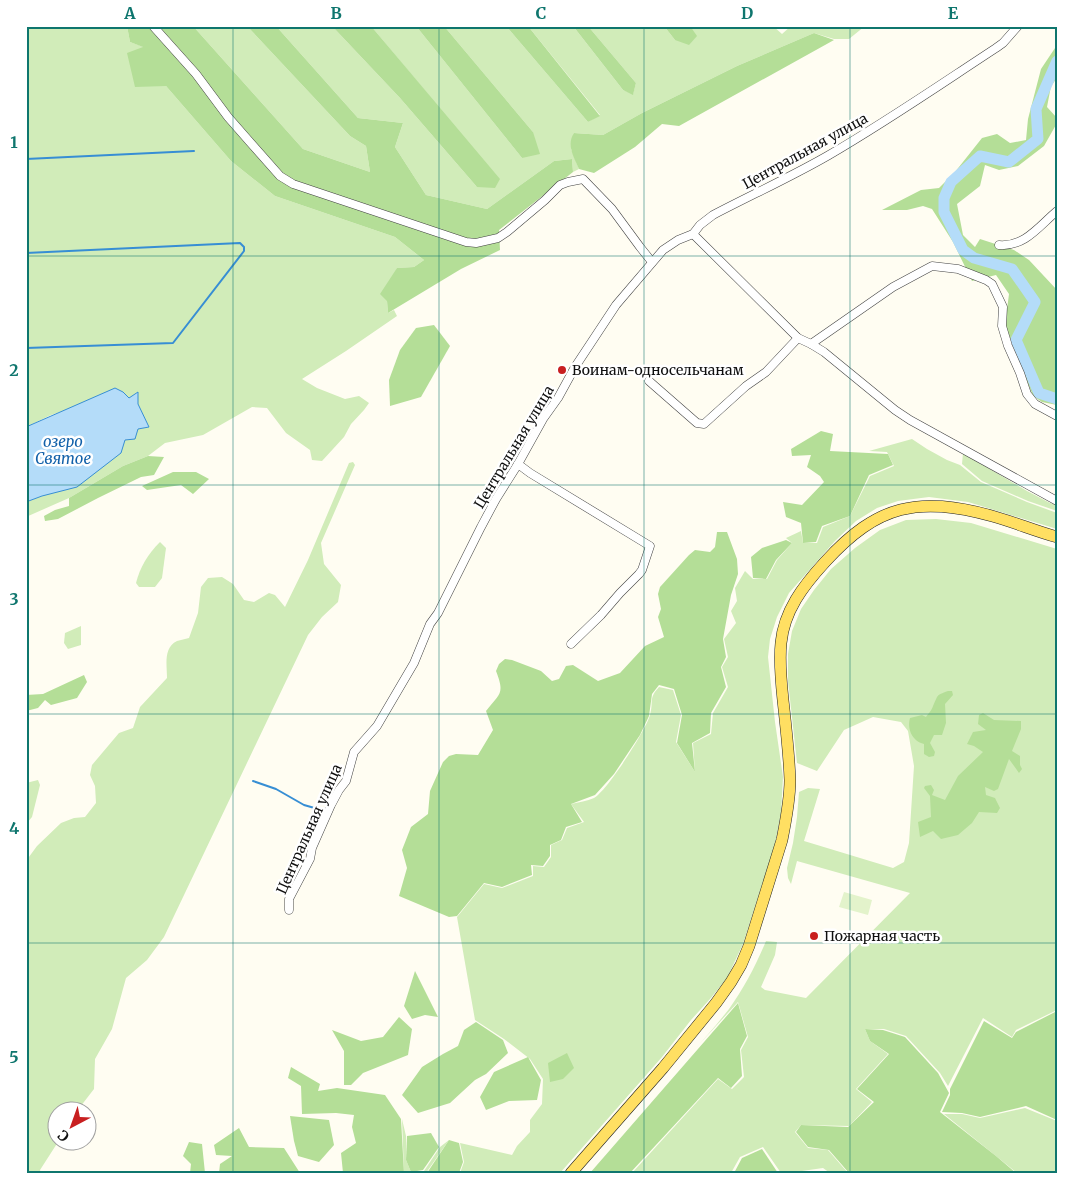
<svg xmlns="http://www.w3.org/2000/svg" width="1083" height="1199" viewBox="0 0 1083 1199" font-family="Merriweather,serif">
  <rect width="100%" height="100%" fill="#fffdf2"/>
  <!-- green -->
  <g fill="#d1ecb9">
    <polygon points="26,26 127,26 130,42 144,47 166,86 231,161 275,196 395,237 424,260 414,267 397,268 387,301 388,313 394,310 397,316 346,351 302,379 317,388 345,399 359,396 369,403 364,410 351,424 344,437 322,461 312,460 310,450 286,433 267,408 252,407 203,435 165,443 148,456 123,466 69,498 26,517 26,502 42,496 125,440 138,429 149,427 138,404 138,392 129,399 123,392 51,415 26,427"/>
    <polygon points="193,26 247,26 350,136 366,146 370,172 303,149"/>
    <polygon points="276,26 332,26 400,98 477,187 431,98 371,26 416,26 522,158 533,132 444,26 506,26 588,122 600,115 528,26 573,26 623,90 633,94 636,83 588,26 664,26 675,40 689,26 773,26 782,34 791,26 865,26 849,39 834,39 814,33 737,66 642,113 603,135 574,133 571,149 579,169 573,172 572,159 554,161 487,209 426,195 395,147 403,123 358,118"/>
    <path d="M912,439L927,449L947,460L960,465L981,482L1027,502L1057,513V529L968,502L929,497L898,501L877,508L856,521L835,541L789,593L777,617L770,639L768,657L775,722L783,777L781,813L775,844L743,944L727,978L710,999L691,1020L662,1057L560,1173H460L464,1162L460,1143L512,1155L517,1146L530,1132V1120L542,1104L543,1079L530,1059L504,1039L475,1020L457,917L484,884L502,888L533,876V866L544,867L551,857V845L562,840L567,828L584,822L571,804C579,802 587,801 594,798C607,791 646,730 650,715C654,701 648,699 659,687L673,690L681,715L676,742L695,772L693,743L711,734L713,713L728,687L722,667L728,657L724,639L736,623L731,611L737,601L735,588L745,571L753,579H767L777,560L792,543L786,538L801,531L803,543H817L823,527L850,516L870,476L894,466L887,452L869,451Z"/>
    <polygon points="963,453 1027,491 1050,503 1057,505 1057,511 1028,501 982,481 962,464"/>
    <path d="M353,462L355,465L321,543L324,564L341,585L338,602L322,617L308,635L164,937L147,960L126,978L112,1029L95,1059L94,1089L77,1111L58,1112V1142L40,1170L41,1173H26V861L37,846L61,823L74,818L85,817L96,803L95,786L90,775L92,765L119,733L133,728L140,707L167,678C167,665 163,648 177,641C181,640 185,639 189,638L198,613L201,587L208,578L222,577L233,584L244,600L254,602L269,593L275,595L285,607L308,560L349,463Z"/>
    <path d="M936,519L971,523L1057,549V1010L1016,1030L1012,1037L983,1018L948,1086L940,1073L906,1036L884,1029H865L870,1041L888,1054L856,1089L872,1102L849,1126L801,1125L795,1132L808,1148L828,1150L848,1173H830L823,1168L788,1173H781L763,1147L740,1157L731,1173H632L718,1079L732,1089L744,1077L741,1050L748,1037L738,1002L694,1050C706,1037 718,1023 729,1009C744,988 756,965 766,941L777,942L775,955L761,987L765,990L806,998L910,893L797,861L791,884L788,878L787,868L793,843L797,817L799,792L808,788L820,789L804,841L893,868L904,862L909,843L914,766L908,731L901,722L873,717L844,730L817,771L797,763L788,681V654L792,631L801,609L814,590L831,569L855,548L880,530L906,520Z"/>
    <path d="M160,542L166,548L162,578L155,587H139L136,583C140,567 148,554 160,542Z"/>
    <polygon points="81,626 81,645 68,649 64,643 65,633"/>
    <polygon points="38,780 40,785 32,817 26,824 26,783"/>
    <polygon points="1025,1108 1057,1121 1057,1173 1017,1173 944,1114 962,1114 980,1118"/>
    <polygon points="402,1119 406,1136 406,1160 411,1172 424,1171 440,1147 449,1140 426,1173 404,1173"/>
  </g>
  <!-- forest -->
  <g fill="#b4de97">
    <polygon points="127,26 193,26 303,149 370,172 366,146 350,136 247,26 276,26 358,118 403,123 395,147 426,195 487,209 554,161 572,159 573,172 499,230 500,250 461,269 388,313 387,301 380,294 397,268 414,267 424,260 395,237 275,196 231,161 166,86 135,87 127,53 143,47 130,42"/>
    <polygon points="332,26 371,26 500,179 495,188 477,187 400,98"/>
    <polygon points="416,26 444,26 533,132 540,154 522,158"/>
    <polygon points="506,26 528,26 600,116 588,122"/>
    <polygon points="573,26 588,26 636,83 633,95 623,90"/>
    <polygon points="664,26 690,26 697,36 689,45 675,40"/>
    <path d="M814,33L834,40L679,126L662,124L635,147L594,173L579,169C574,157 566,145 574,133L603,135L642,113L737,66Z"/>
    <polygon points="1057,45 1057,78 1051,86 1047,107 1057,118 1057,123 1044,146 1018,166 999,170 985,165 980,186 957,204 963,235 975,247 980,239 1014,250 1029,260 1057,290 1057,405 1042,402 1033,396 1005,325 1009,294 996,275 972,281 953,242 932,209 923,206 907,210 882,210 921,190 939,188 955,172 982,138 997,134 1010,143 1026,140 1028,119 1041,69"/>
    <polygon points="434,325 450,346 421,397 390,406 389,380 400,350 416,328"/>
    <polygon points="821,431 833,434 830,451 888,454 893,465 869,475 850,516 822,526 816,542 803,543 801,523 786,517 783,502 802,505 824,482 820,476 807,467 811,455 792,456 791,449"/>
    <polygon points="148,456 164,457 154,475 141,477 98,498 58,519 45,521 44,516 55,510 69,506 69,498 123,466"/>
    <polygon points="173,472 196,472 209,479 193,494 181,485 147,490 142,486"/>
    <path d="M717,532H727L737,559L738,574L731,595L723,639L726,657L721,667L726,687L711,713L710,733L692,743L695,772L677,743L682,715L674,689L659,685L652,694L649,716L640,735L614,774L595,795L571,804L582,822L566,827L561,840L550,845V856L543,866L531,865L532,875L502,887L484,883L457,916L449,917L399,896L407,868L402,850L411,827L428,814L430,791L443,762L449,756L456,754L478,755L493,730L486,711C500,693 505,694 496,671L499,664L505,659L512,660L541,671L552,681L559,679L566,666L573,665L598,681L620,673L645,646L664,637L658,617L661,609L658,594L660,587L689,555L695,550L710,552L715,547Z"/>
    <polygon points="786,540 792,543 776,560 766,579 753,578 751,557 762,548"/>
    <polygon points="84,675 87,682 77,698 51,705 45,700 38,708 26,711 26,695 43,694"/>
    <path d="M948,691H952L953,695L945,704L946,723L942,735H934L930,743L935,752L934,756L929,757L924,754V744C912,741 907,729 910,718L922,715L926,717C928,714 932,710 933,706C939,694 935,696 948,691Z"/>
    <polygon points="983,713 994,720 1021,721 1021,729 1012,751 1020,756 1020,765 1022,769 1019,773 1009,759 998,789 994,791 985,787 986,795 995,798 1000,808 997,813 979,812 972,823 958,835 941,839 933,831 920,837 918,822 931,817 930,796 924,788 925,786 931,785 934,790 932,795 945,800 958,776 983,752 974,746 967,744 973,732 986,730 978,724 979,715"/>
    <polygon points="415,971 438,1017 425,1015 412,1019 404,1006"/>
    <polygon points="738,1003 747,1036 740,1049 742,1076 731,1088 718,1078 630,1173 590,1173"/>
    <polygon points="1057,1011 1057,1120 1026,1106 980,1117 962,1113 942,1112 950,1095 950,1089 984,1021 1012,1038 1016,1032"/>
    <polygon points="399,1017 412,1029 408,1055 363,1073 351,1085 344,1085 344,1051 332,1030 361,1041 383,1037"/>
    <polygon points="476,1022 503,1040 508,1053 486,1074 475,1080 450,1103 418,1113 402,1095 422,1067 443,1054 458,1046 464,1030"/>
    <polygon points="865,1029 883,1030 905,1037 938,1073 949,1093 940,1112 996,1156 1016,1173 849,1173 829,1150 808,1147 796,1132 801,1125 848,1127 874,1102 857,1089 889,1054 870,1041"/>
    <polygon points="567,1053 574,1068 563,1079 550,1082 548,1063"/>
    <polygon points="528,1057 541,1080 537,1100 509,1101 486,1110 480,1097 494,1072"/>
    <polygon points="291,1067 320,1084 318,1091 337,1088 385,1095 401,1119 404,1173 343,1173 341,1153 356,1143 352,1127 354,1115 336,1113 302,1114 301,1086 288,1078"/>
    <polygon points="290,1116 329,1120 334,1145 319,1162 298,1156 294,1141"/>
    <polygon points="239,1128 249,1147 284,1148 300,1173 219,1173 220,1164 232,1156 216,1155 214,1145"/>
    <polygon points="431,1133 439,1147 423,1170 411,1172 406,1160 407,1136"/>
    <polygon points="449,1140 459,1143 463,1162 459,1173 427,1173"/>
    <polygon points="189,1142 202,1144 205,1173 190,1173 191,1164 183,1156"/>
    <polygon points="762,1149 778,1173 734,1173 742,1158"/>
  </g>
  <!-- pitch -->
  <polygon fill="#e3f3cb" points="844,892 872,900 868,915 839,907"/>
  <!-- water -->
  <polygon fill="#b4dcf9" stroke="#378ed4" points="115,388 123,392 129,398 138,392 138,404 149,427 138,429 135,439 125,440 121,453 77,487 42,496 26,502 26,427"/>
  <g fill="none" stroke-linecap="round" stroke-linejoin="round">
    <!-- stream -->
    <g stroke="#378ed4" stroke-width="2">
      <polyline points="26,159 194,151"/>
      <polyline points="26,253 240,243 244,247 244,251 173,343 26,348"/>
      <polyline points="253,781 276,789 304,805 318,809 323,818"/>
    </g>
    <!-- river -->
    <polyline stroke="#b4dcf9" stroke-width="11" points="1057,61 1036,109 1038,139 1009,162 980,156 951,182 944,198 944,212 963,250 974,258 1012,269 1035,302 1016,340 1039,393 1057,399"/>
    <defs>
      <g id="street">
        <polyline points="153,26 196,74 228,117 249,141 280,176 293,184 466,242 476,243 498,238 507,232 545,200 560,185 568,182 583,179 612,209 640,247 652,262"/>
        <polyline points="693,234 798,338 811,344 824,352 895,410 910,420 1057,501"/>
        <path d="M999,245C1025,247 1039,226 1057,211"/>
        <polyline points="811,344 893,287 932,266 958,269 986,280 992,284 1003,307 1002,326 1008,346 1020,373 1027,394 1035,404 1057,416"/>
        <polyline points="649,381 697,423 704,424 746,386 766,372 798,338"/>
        <polyline points="518,464 530,473 650,546 642,570 639,574 620,593 601,615 571,644"/>
        <path d="M289,910V899L310,859L312,848L331,805L339,790L346,781L354,752L377,726L414,663L430,624L438,613L481,527L496,499L518,464L543,419L558,398L575,367L616,305L663,250L678,240L693,234L700,225L713,215C751,195 791,177 829,155C886,122 941,84 996,48L1003,43L1018,26"/>
      </g>
      <path id="primary" d="M571,1173L663,1068L716,1003L731,982L741,965L749,946L782,840C786,820 790,800 790,780C789,753 786,727 783,700C781,681 779,662 781,643C784,611 803,586 825,562C878,504 918,496 992,516C1014,522 1035,531 1057,537"/>
    </defs>
    <!-- street casing -->
    <use href="#street" stroke="#424242" stroke-width="9"/>
    <!-- primary casing -->
    <use href="#primary" stroke="#202020" stroke-width="12"/>
    <!-- street -->
    <use href="#street" stroke="#fff" stroke-width="8"/>
    <!-- primary -->
    <use href="#primary" stroke="#ffdf62" stroke-width="11"/>
  </g>
  <!-- grid -->
  <path fill="none" stroke="#0f766e" stroke-width="1" stroke-opacity="0.55" d="M233,26V1173M439,26V1173M644,26V1173M850,26V1173M26,256H1057M26,485H1057M26,714H1057M26,943H1057"/>
  <!-- markers -->
  <g fill="#c81f20" stroke="#fff" stroke-width="2">
    <circle cx="562" cy="370" r="5"/>
    <circle cx="814" cy="936" r="5"/>
  </g>
  <g text-anchor="middle" stroke-width="5" stroke-linejoin="round" paint-order="stroke">
    <!-- street labels -->
    <g font-size="14" fill="#0f0f0f" stroke="#fff">
      <text transform="translate(805 151) rotate(-29)" y="5">Центральная улица</text>
      <text transform="translate(514 447) rotate(-59)" y="5">Центральная улица</text>
      <text transform="translate(309 829) rotate(-66)" y="5">Центральная улица</text>
    </g>
    <!-- poi labels -->
    <g font-size="14" fill="#0f0f0f" stroke="#fff" text-anchor="start">
      <text x="572" y="375">Воинам-односельчанам</text>
      <text x="824" y="941">Пожарная часть</text>
    </g>
    <!-- water labels -->
    <g font-size="15" font-style="italic" fill="#1160a9" stroke="#fff">
      <text x="63" y="447">озеро<tspan x="63" dy="17">Святое</tspan></text>
    </g>
  </g>
  <!-- border -->
  <rect width="1083" height="1199" fill="none" stroke="#ffffff" stroke-width="55"/>
  <!-- north arrow -->
  <g transform="translate(72 1126) rotate(221)"><circle r="24" fill="#ffffff" stroke="#9f9f9f"/>
  <path d="M0-4L9 19L0 12L-9 19Z" fill="#c81f20"/>
  <text y="-8" font-size="14" font-weight="bold" text-anchor="middle" fill="#0f0f0f">С</text>
  </g>
  <rect x="28" y="28" width="1028" height="1144" fill="none" stroke="#0f766e" stroke-width="2"/>
  <g font-size="16" text-anchor="middle" font-weight="bold" fill="#0f766e">
    <text x="130" y="19">A</text>
    <text x="336" y="19">B</text>
    <text x="541" y="19">C</text>
    <text x="747" y="19">D</text>
    <text x="953" y="19">E</text>
    <text x="14" y="148">1</text>
    <text x="14" y="376">2</text>
    <text x="14" y="605">3</text>
    <text x="14" y="834">4</text>
    <text x="14" y="1063">5</text>
  </g>
</svg>
